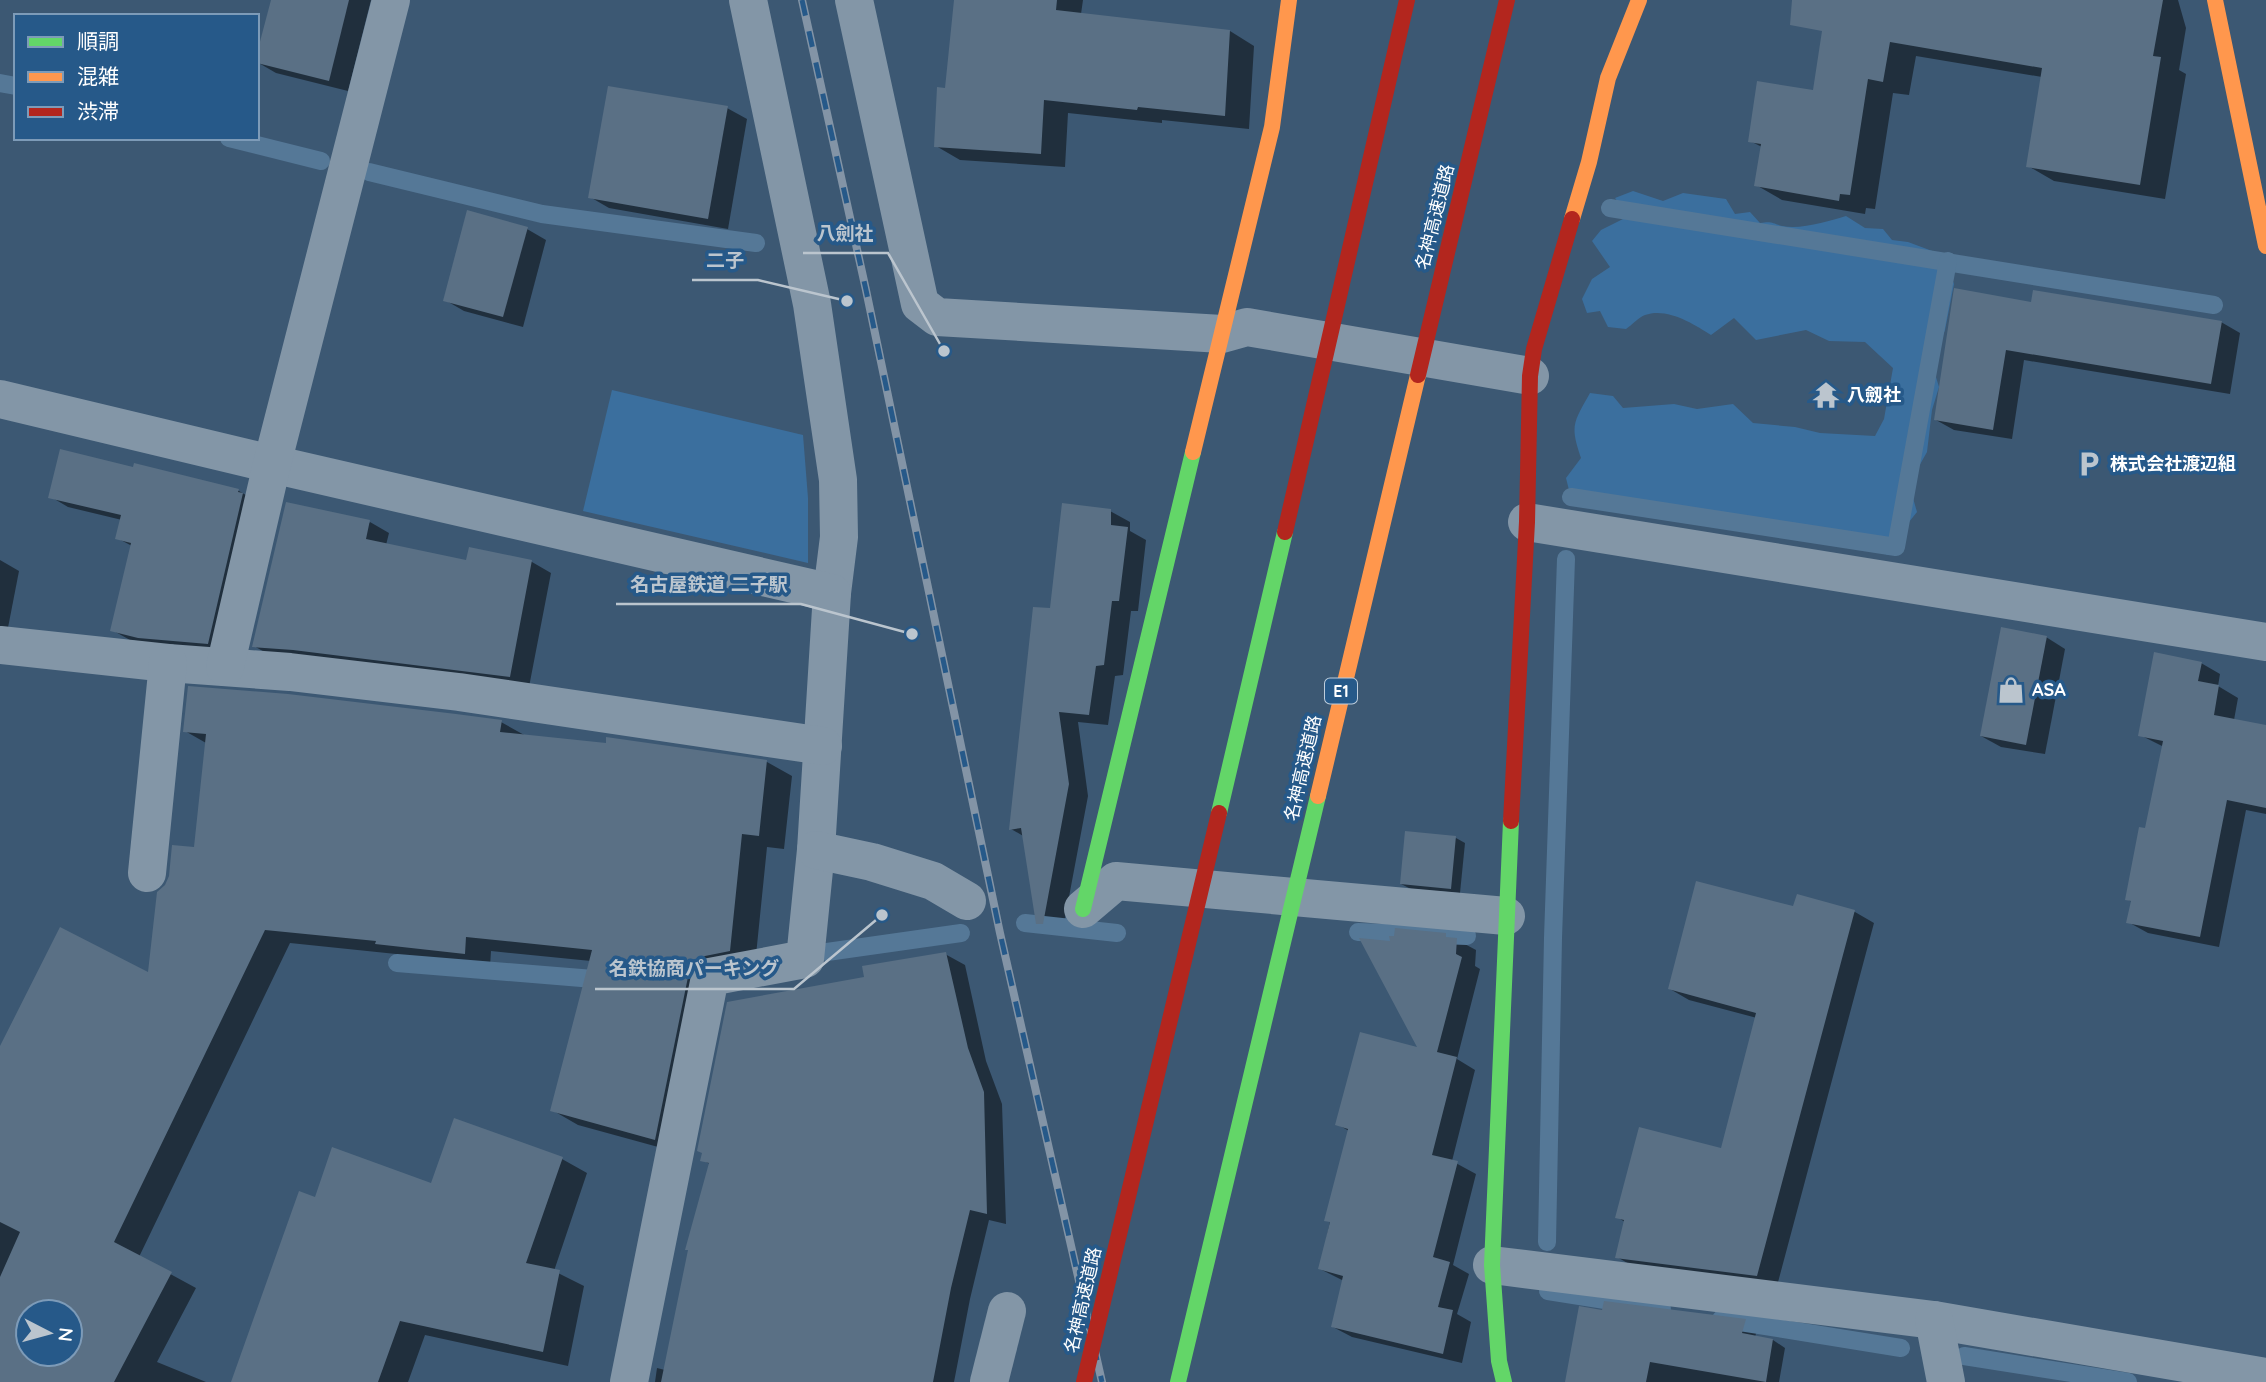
<svg xmlns="http://www.w3.org/2000/svg" width="2266" height="1382" viewBox="0 0 2266 1382" font-family="Quicksand,'Noto Sans JP',sans-serif">
  <rect width="100%" height="100%" fill="#3c5873"/>
  <!-- green -->
  <g fill="#3b6f9e">
    <path d="M1633,191L1663,201L1683,193L1726,199L1735,214L1750,212L1760,223C1772,221 1772,223 1782,226C1801,230 1829,221 1846,216L1865,228L1883,229L1892,240L1908,242L1943,255L1954,284L1945,330L1932,364L1939,387L1932,410L1927,452L1909,484L1917,512L1905,527L1900,552L1887,555L1874,544H1846L1817,533L1792,536L1734,526L1710,516L1668,510L1658,505L1628,503L1570,494L1566,478L1581,458C1570,426 1573,423 1590,393L1613,396L1623,408L1674,404L1697,409L1733,404L1753,423L1795,427L1820,433L1875,436L1884,419L1893,368L1865,342L1829,341L1806,330L1756,340L1734,318L1711,335C1694,324 1667,307 1645,315C1639,317 1632,325 1626,329L1608,327L1600,311L1587,313L1582,299L1592,279L1610,267L1592,241L1601,230L1629,216L1615,198Z"/>
    <polygon points="612,390 803,435 808,498 808,563 583,511"/>
  </g>
  <!-- shadow -->
  <g fill="#0007" fill-rule="evenodd">
    <polygon points="272,0 371,0 348,91 276,73 257,62"/>
    <polygon points="955,0 1083,0 1081,14 1230,31 1254,46 1249,129 1162,120 1162,123 1068,113 1065,167 960,160 936,146 947,90"/>
    <polygon points="1829,0 2178,0 2186,28 2179,70 2186,74 2165,199 2054,181 2028,166 2042,77 1916,56 1909,95 1893,93 1875,209 1866,208 1865,214 1782,200 1756,185 1762,147 1750,141 1814,92"/>
    <polygon points="727,108 747,119 728,229 609,208 590,197"/>
    <polygon points="527,229 546,240 523,327 464,311 445,300"/>
    <polygon points="2033,304 2221,322 2240,333 2230,394 2024,360 2012,439 1954,430 1936,420"/>
    <polygon points="135,466 239,491 256,501 225,653 130,640 112,630 132,546 117,538 122,520 68,507 51,497 134,469"/>
    <polygon points="1110,511 1130,522 1130,531 1146,540 1138,611 1131,611 1123,675 1115,676 1108,725 1078,722 1088,796 1062,934 1057,934 1038,922 1025,837 1011,829 1051,610"/>
    <polygon points="370,522 389,533 386,545 468,562 470,549 532,562 551,573 529,687 273,657 254,646"/>
    <polygon points="0,560 19,571 6,638 0,638"/>
    <polygon points="2046,637 2065,649 2045,754 2001,747 1981,736"/>
    <polygon points="2201,663 2220,674 2218,686 2238,698 2234,720 2266,726 2266,814 2246,810 2219,947 2148,933 2128,922 2132,902 2127,899 2146,830 2164,747 2140,735"/>
    <path d="M501,722L526,736L767,762L792,776L784,849L767,847L755,965L731,969L680,1153L578,1125L552,1110L591,961L491,951L490,967L402,958L396,954L290,943L139,1257L196,1288L157,1362L206,1382H0V1050L150,975L195,849L206,743L185,731ZM28,1312H70V1354H28Z"/>
    <polygon points="1456,838 1465,843 1460,893 1411,889 1401,884"/>
    <polygon points="1795,908 1855,912 1874,923 1777,1286 1636,1268 1617,1257 1625,1222 1617,1217 1722,1150 1757,1018 1689,1000 1670,989"/>
    <polygon points="1446,934 1476,950 1475,966 1480,969 1457,1059 1475,1070 1452,1161 1476,1174 1453,1265 1469,1274 1457,1314 1471,1322 1462,1363 1352,1337 1333,1327 1344,1281 1320,1269 1349,1131 1337,1124 1421,1050 1392,943"/>
    <polygon points="945,954 965,965 986,1061 1002,1104 1006,1224 989,1220 970,1299 954,1382 655,1382 657,1368 665,1370 710,1164 702,1160 867,979"/>
    <polygon points="455,1120 562,1159 587,1173 554,1271 584,1286 568,1366 425,1335 408,1382 233,1382 316,1199 432,1186"/>
    <polygon points="1606,1303 1746,1320 1758,1327 1755,1337 1773,1340 1785,1348 1779,1382 1567,1382 1604,1312"/>
  </g>
  <g fill="none" stroke-linecap="round" stroke-linejoin="round">
    <!-- stream -->
    <g stroke="#557897" stroke-width="18">
      <polyline points="0,83 16,86"/>
      <polyline points="229,138 321,161"/>
      <polyline points="369,172 542,214 756,243"/>
      <polyline points="1610,208 2214,305"/>
      <polyline points="1571,497 1896,547 1948,261"/>
      <polyline points="1025,923 1117,933"/>
      <polyline points="1358,932 1467,936"/>
      <polyline points="827,952 961,933"/>
      <polyline points="397,963 606,980"/>
      <polyline points="1547,1242 1553,938 1566,559"/>
      <polyline points="1548,1291 1662,1309"/>
      <polyline points="1721,1319 1901,1348"/>
      <polyline points="1964,1356 2128,1382"/>
    </g>
  </g>
  <!-- building -->
  <g fill="#5a7085" fill-rule="evenodd">
    <polygon points="271,0 349,0 329,81 257,63 257,53"/>
    <polygon points="954,0 1057,0 1056,10 1230,30 1225,116 1138,107 1137,110 1044,100 1041,154 934,147 937,87 945,88"/>
    <polygon points="1792,0 2163,0 2153,56 2161,57 2140,185 2026,167 2042,68 1890,42 1883,82 1868,79 1850,195 1840,194 1839,201 1754,186 1761,144 1748,142 1757,81 1813,90 1822,31 1790,25"/>
    <polygon points="608,86 728,106 708,219 588,198"/>
    <polygon points="467,210 528,227 503,317 443,301"/>
    <polygon points="1954,288 2031,302 2033,290 2222,321 2211,384 2006,350 1993,430 1934,420"/>
    <polygon points="60,449 133,467 134,463 239,489 238,492 243,493 208,644 138,638 110,631 131,543 115,539 121,515 48,498"/>
    <polygon points="286,502 370,520 366,539 466,560 469,547 532,560 510,677 293,650 252,647"/>
    <polygon points="1062,503 1111,509 1111,525 1128,527 1119,601 1112,601 1104,665 1096,666 1089,715 1059,712 1069,784 1043,924 1036,924 1021,828 1009,830 1033,607 1050,608"/>
    <polygon points="2001,627 2047,636 2026,745 1980,736"/>
    <polygon points="2154,652 2202,662 2198,681 2219,685 2214,715 2266,725 2266,808 2227,800 2200,937 2126,923 2131,901 2125,900 2139,827 2145,828 2163,741 2138,736"/>
    <path d="M188,686L288,694L456,714L502,720L500,732L606,743V737L767,760L759,836L742,834L730,951L705,956L694,962L689,972L655,1140L550,1111L592,950L466,937L465,954L375,944L376,941L265,930L114,1242L172,1272L114,1382H0V1277L20,1232L0,1222V1046L60,927L148,972L157,892L165,885L169,876L172,845L194,847L206,734L183,732ZM28,1312H70V1354H28Z"/>
    <polygon points="1405,831 1456,836 1451,889 1400,884"/>
    <polygon points="1696,881 1793,906 1797,894 1855,910 1757,1276 1615,1258 1624,1220 1615,1218 1639,1127 1721,1148 1756,1013 1668,989"/>
    <polygon points="1395,928 1446,933 1446,937 1457,938 1456,954 1462,957 1437,1052 1457,1057 1432,1155 1458,1161 1433,1257 1450,1262 1438,1307 1453,1310 1443,1354 1331,1327 1343,1276 1318,1269 1330,1222 1324,1221 1348,1129 1335,1125 1360,1032 1417,1047 1359,938 1390,941 1389,936 1394,936"/>
    <polygon points="946,952 968,1048 984,1092 987,1214 970,1210 951,1288 933,1382 661,1382 688,1250 685,1250 709,1163 700,1161 702,1153 697,1151 727,1002 864,977 862,966"/>
    <polygon points="454,1118 563,1157 526,1263 560,1270 543,1352 400,1321 378,1382 231,1382 299,1191 315,1197 332,1147 431,1183"/>
    <polygon points="1604,1301 1746,1319 1742,1333 1773,1339 1766,1382 1650,1362 1646,1382 1565,1382 1579,1306 1602,1310"/>
  </g>
  <g fill="none" stroke-linecap="round" stroke-linejoin="round">
    <!-- street -->
    <g stroke="#8396a7" stroke-width="38">
      <polyline points="748,0 812,304 838,480 839,537 832,593"/>
      <polyline points="854,0 920,304 937,317 1222,334 1247,327 1530,376"/>
      <polyline points="0,399 272,464 832,593 816,850 805,959 710,977 629,1382"/>
      <polyline points="1527,522 2266,642"/>
      <polyline points="0,645 168,663 290,672 459,692 823,746"/>
      <polyline points="225,667 272,464 391,0"/>
      <polyline points="816,850 872,862 933,881 967,901"/>
      <polyline points="147,873 168,663"/>
      <polyline points="1083,909 1116,881 1506,916"/>
      <polyline points="1492,1265 1934,1320 2266,1377"/>
      <polyline points="1934,1320 1946,1382"/>
      <polyline points="989,1382 1007,1311"/>
    </g>
    <!-- fast -->
    <g stroke="#63d668" stroke-width="16">
      <polyline points="1083,909 1193,452"/>
      <polyline points="1504,1382 1499,1361 1492,1265 1511,821"/>
    </g>
    <!-- slow -->
    <g stroke="#ff974d" stroke-width="16">
      <polyline points="2215,0 2266,246"/>
      <polyline points="1572,219 1589,162 1608,78 1639,0"/>
      <polyline points="1193,452 1272,127 1289,0"/>
    </g>
    <!-- jam -->
    <polyline stroke="#b3261e" stroke-width="16" points="1511,821 1527,522 1530,376 1534,349 1572,219"/>
    <defs>
      <polyline id="rail" points="802,0 866,290 1000,933 1102,1382"/>
    </defs>
    <!-- rail casing -->
    <use href="#rail" stroke="#8394a6" stroke-width="8"/>
    <!-- rail -->
    <use href="#rail" stroke="#265989" stroke-width="5" stroke-dasharray="16" stroke-linecap="butt"/>
    <!-- fast-bridge -->
    <g stroke="#63d668" stroke-width="16">
      <polyline points="1219,813 1285,532"/>
      <polyline points="1178,1382 1318,796"/>
    </g>
    <!-- slow-bridge -->
    <polyline stroke="#ff974d" stroke-width="16" points="1318,796 1418,375"/>
    <!-- jam-bridge -->
    <g stroke="#b3261e" stroke-width="16">
      <polyline points="1418,375 1507,0"/>
      <polyline points="1285,532 1407,0"/>
      <polyline points="1084,1382 1219,813"/>
    </g>
  </g>
  <!-- icons -->
  <defs>
    <symbol id="temple-bare" viewBox="-9 -9 18 18"><path d="M0-6L5-2H3V0L6.5 2.5H4V6H1.5V3h-3V6H-4V2.5H-6.5L-3 0V-2H-5Z" fill="#bbc5ce" stroke="#265989" stroke-width="2.5" paint-order="stroke"/></symbol>
    <symbol id="parking-bare" viewBox="-9 -9 18 18"><path d="M-3.5-5.5H1a3.5 3.5 0 0 1 0 7H-1V5.5H-3.5ZM-1-3.4V-.6H.8a1.4 1.4 0 0 0 0-2.8Z" fill="#bbc5ce" stroke="#265989" stroke-width="2.5" paint-order="stroke"/></symbol>
    <symbol id="shop-bare" viewBox="-9 -9 18 18"><path d="M-5-2.5h2.3a2.7 3.5 0 0 1 5.4 0H5L5.5 6h-11ZM-1.5-2.5h3a1.5 2.3 0 0 0-3 0Z" fill="#bbc5ce" stroke="#265989" stroke-width="2.5" paint-order="stroke"/></symbol>
  </defs>
  <g fill-rule="evenodd">
    <use href="#temple-bare" x="1807" y="376" width="38" height="38"/>
    <use href="#parking-bare" x="2070" y="445" width="38" height="38"/>
    <use href="#shop-bare" x="1992" y="671" width="38" height="38"/>
  </g>
  <g text-anchor="middle" stroke-width="7" stroke-linejoin="round" paint-order="stroke">
    <!-- shield labels -->
    <rect fill="#265989" stroke="#becddc" stroke-width="2" x="1325" y="678.5" width="32" height="25" rx="5"/>
    <g font-size="16" font-weight="bold" fill="#fff">
      <text x="1341" y="697">E1</text>
    </g>
    <!-- street labels -->
    <g font-size="18" fill="#fff" stroke="#265989">
      <text transform="translate(1435 217) rotate(-76)" y="6">名神高速道路</text>
      <text transform="translate(1303 768) rotate(-77)" y="6">名神高速道路</text>
      <text transform="translate(1083 1300) rotate(-77)" y="6">名神高速道路</text>
    </g>
    <!-- poi labels -->
    <g font-size="18" font-weight="bold" fill="#fff" stroke="#265989" text-anchor="start">
      <text x="1847" y="401">八劔社</text>
      <text x="2110" y="470">株式会社渡辺組</text>
      <text x="2032" y="696">ASA</text>
    </g>
  </g>
  <!-- callouts -->
  <path fill="none" stroke="#bbc5ce" stroke-width="2.5" d="M944 351L888 253H803M847 301L758 280H692M912 634L801 604H616M882 915L794 989H595"/>
  <g fill="#bbc5ce" stroke="#265989" stroke-width="2.5">
    <circle cx="944" cy="351" r="7"/>
    <circle cx="847" cy="301" r="7"/>
    <circle cx="912" cy="634" r="7"/>
    <circle cx="882" cy="915" r="7"/>
  </g>
  <g font-size="19" text-anchor="middle" font-weight="bold" fill="#bbc5ce" stroke="#265989" stroke-width="7" stroke-linejoin="round" paint-order="stroke">
    <text x="845" y="240">八劍社</text>
    <text x="725" y="267">二子</text>
    <text x="709" y="591">名古屋鉄道 二子駅</text>
    <text x="694" y="975">名鉄協商パーキング</text>
  </g>
  <!-- legend -->
  <rect x="14" y="14" width="245" height="126" fill="#265989" stroke="#7d9bb8" stroke-width="2"/>
  <rect x="28" y="37" width="35" height="10" fill="#63d668" stroke="#7d9bb8" stroke-width="2"/>
  <text x="77" y="49" font-size="21" fill="#ffffff">順調</text>
  <rect x="28" y="72" width="35" height="10" fill="#ff974d" stroke="#7d9bb8" stroke-width="2"/>
  <text x="77" y="84" font-size="21" fill="#ffffff">混雑</text>
  <rect x="28" y="107" width="35" height="10" fill="#b3261e" stroke="#7d9bb8" stroke-width="2"/>
  <text x="77" y="119" font-size="21" fill="#ffffff">渋滞</text>
  <!-- north arrow -->
  <g transform="translate(49 1333) rotate(96)"><circle r="33" fill="#265989" stroke="#7d9bb8" stroke-width="2"/>
  <path d="M0-5L12 26L0 18L-12 26Z" fill="#bbc5ce"/>
  <text y="-10" font-size="19" font-weight="bold" text-anchor="middle" fill="#ffffff">N</text>
  </g>
</svg>
